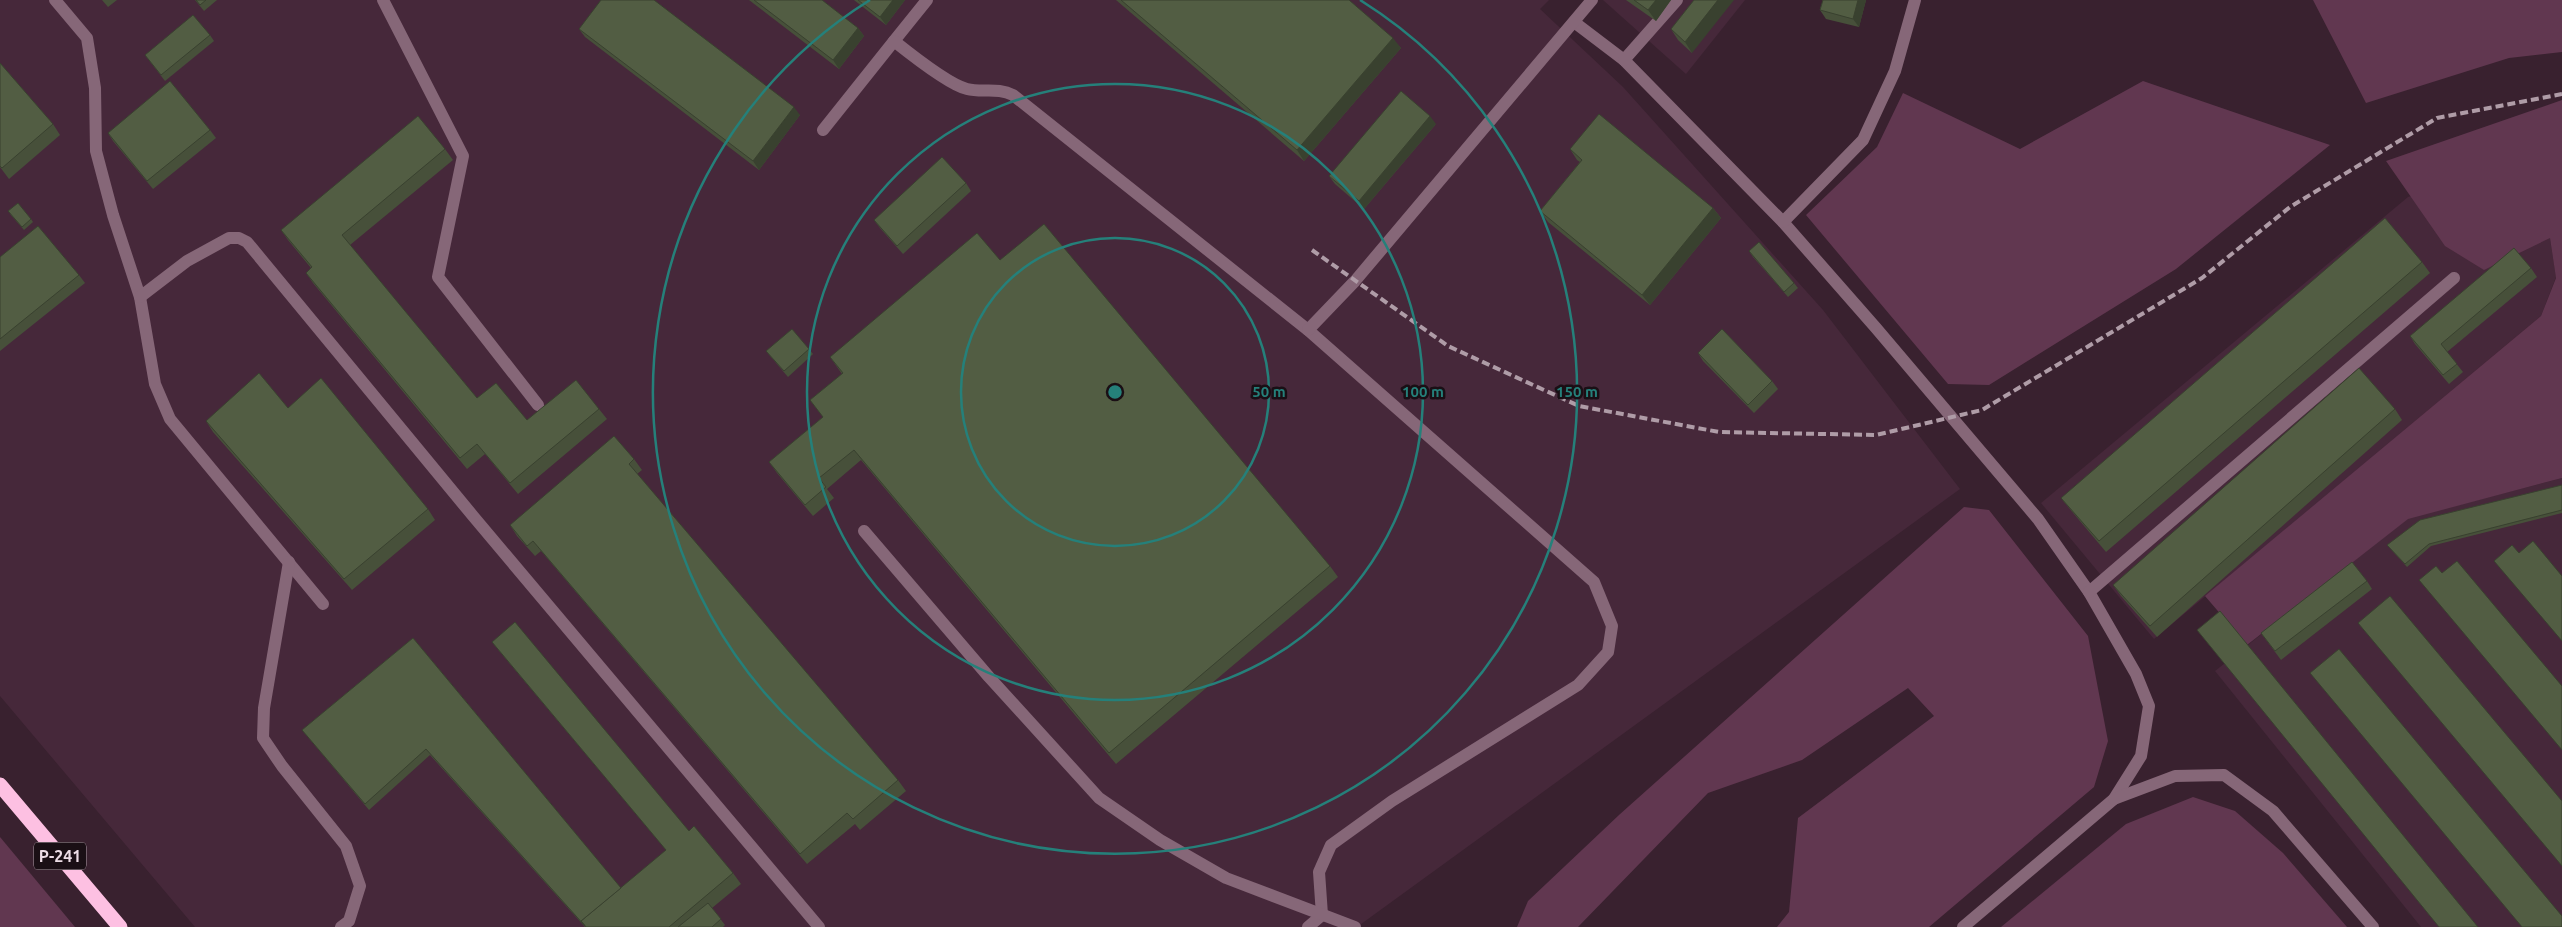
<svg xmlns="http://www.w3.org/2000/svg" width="2562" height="927" viewBox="0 0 2562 927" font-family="Ubuntu,sans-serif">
  <rect width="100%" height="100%" fill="#39212f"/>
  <!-- built -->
  <g fill="#46283a">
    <polygon points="0,0 1549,0 1540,9 1623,87 1823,310 1960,489 1357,927 195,927 0,696"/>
    <polygon points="1603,0 1745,0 1686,74"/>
    <polygon points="2488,172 2546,212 2556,277 2541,316 2154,639 2041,503 2408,197"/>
    <polygon points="2562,478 2562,927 2421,927 2215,671 2408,518"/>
  </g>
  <!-- green -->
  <g fill="#613750">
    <polygon points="2313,0 2562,0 2562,52 2509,58 2366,103"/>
    <polygon points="2143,81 2330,145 2176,269 1989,385 1948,384 1806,215 1877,147 1903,93 2020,149"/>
    <polygon points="2562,100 2562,478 2408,519 2247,645 2205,596 2541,316 2556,278 2550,238 2484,270 2445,246 2386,161"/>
    <polygon points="1964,507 1989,510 2088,636 2108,741 2094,787 1929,927 1777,927 1789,912 1798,818 1934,716 1908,688 1802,760 1708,793 1578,927 1517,927 1528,901 1619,815"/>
    <polygon points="2193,797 2235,811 2283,853 2347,927 2001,927 2126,824"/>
    <polygon points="0,837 75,927 0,927"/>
  </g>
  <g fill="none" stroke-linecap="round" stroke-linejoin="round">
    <!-- minor -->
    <g stroke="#866778" stroke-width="12">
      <polyline points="55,0 87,38 95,88 96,151 113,215 140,297 155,384 170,419 323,604"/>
      <polyline points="383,0 463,156 438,277 538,405"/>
      <polyline points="1574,22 1624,60 1783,222 1876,328 2038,519 2089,592 2136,674 2149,706 2141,756 2114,799 1963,927"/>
      <polyline points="894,41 927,0"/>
      <polyline points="1624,60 1677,0"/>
      <path d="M823,130L894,41C909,53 950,85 967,89C982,93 998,87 1013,95L1308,330L1594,582L1612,626L1608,652L1578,685L1392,801L1331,845L1319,872L1322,915L1308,927"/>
      <polyline points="1783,222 1863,140 1895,71 1915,0"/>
      <polyline points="140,297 187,261 229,238 239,238 247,242 473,516 819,927"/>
      <polyline points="1308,330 1355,281 1592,0"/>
      <polyline points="864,531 989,677 1099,798 1160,840 1226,878 1355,927"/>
      <polyline points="289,562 264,708 263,738 282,766 346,846 360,886 349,921 341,927"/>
      <polyline points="2089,592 2454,278"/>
      <polyline points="2114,799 2175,776 2224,775 2273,811 2373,927"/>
    </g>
    <!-- highway -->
    <polyline stroke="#fdc0e2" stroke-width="15" points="0,785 120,927"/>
    <!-- rail -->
    <polyline stroke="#af9ca7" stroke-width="4" stroke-dasharray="8 4" stroke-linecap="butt" points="1312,250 1448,346 1579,406 1719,432 1876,435 1982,410 2202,278 2290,207 2437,118 2562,94"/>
  </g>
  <!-- wall -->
  <g fill="#47503a">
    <polygon points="102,0 117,0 108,7"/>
    <polygon points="195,0 217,0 204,11"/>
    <polygon points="749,0 822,0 858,28 864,36 839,69"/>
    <polygon points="854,0 905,0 886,25"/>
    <polygon points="1116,0 1349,0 1401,48 1304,161"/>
    <polygon points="1626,0 1671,0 1656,21"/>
    <polygon points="1694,0 1692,53 1678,40 1671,29"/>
    <polygon points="1823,0 1866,0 1859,27 1826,19 1820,10"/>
    <polygon points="579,29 800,115 759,170 585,37"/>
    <polygon points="210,35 214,41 165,81 145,55"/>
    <polygon points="0,63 53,124 60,135 9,179 0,167"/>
    <polygon points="1436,124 1364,209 1335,184 1329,176"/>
    <polygon points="210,130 216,138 153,189 113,141 108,133"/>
    <polygon points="445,149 453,160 350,245 477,398 527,420 599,409 607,419 518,494 485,454 467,469 313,283 306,273 311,268 288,240 281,230"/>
    <polygon points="1570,149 1713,208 1721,218 1650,305 1548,222 1540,211 1580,162 1577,160"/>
    <polygon points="966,183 971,191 903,254 880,228 874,220"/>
    <polygon points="10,214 31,219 33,222 24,230"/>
    <polygon points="1749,251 1794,283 1798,288 1788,297 1753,257"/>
    <polygon points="0,257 79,275 85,283 0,351"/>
    <polygon points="1000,260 1330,566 1338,577 1116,764 861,460 827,489 834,498 813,516 777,473 769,462 823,417 810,400 842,374 830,357"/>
    <polygon points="2422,262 2430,273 2106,552 2069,508 2061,498"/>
    <polygon points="2531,268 2537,277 2447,352 2463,372 2449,384 2415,344 2410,336"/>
    <polygon points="809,349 813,354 788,377 766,351"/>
    <polygon points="1698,353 1772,381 1778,389 1754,413 1703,361"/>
    <polygon points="288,408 428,509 435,520 352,590 213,432 206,421"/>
    <polygon points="2395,409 2402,420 2157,637 2121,596 2113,585"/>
    <polygon points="634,459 642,470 637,474 898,780 906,791 860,830 855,824 807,864 541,551 535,556 517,536 510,525"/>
    <polygon points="2562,485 2562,513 2431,546 2407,567 2387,545"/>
    <polygon points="2367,581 2372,589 2281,660 2261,633"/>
    <polygon points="413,638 621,888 666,850 500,652 492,642 733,873 741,884 712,908 725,925 723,927 585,927 430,755 369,810 302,730"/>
  </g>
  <!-- shaded-wall -->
  <g fill="#39412f">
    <polygon points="893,0 905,0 886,25 880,17"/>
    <polygon points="1656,0 1671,0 1656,21 1648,10"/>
    <polygon points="1718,0 1734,0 1692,53 1685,42"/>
    <polygon points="1858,0 1866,0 1859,27 1853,19"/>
    <polygon points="858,28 864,36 839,69 833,60"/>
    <polygon points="1393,38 1401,48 1304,161 1297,150"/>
    <polygon points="794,107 800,115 759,170 753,161"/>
    <polygon points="1430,116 1436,124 1364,209 1359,201"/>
    <polygon points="1713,208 1721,218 1650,305 1642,295"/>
  </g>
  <!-- building -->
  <g fill="#525d43" stroke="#39412f">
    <polygon points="196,0 206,0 200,5"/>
    <polygon points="601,0 654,0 794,107 753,161 579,29"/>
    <polygon points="754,0 822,0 858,28 833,60"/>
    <polygon points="858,0 893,0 880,17"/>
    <polygon points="1121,0 1349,0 1393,38 1297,150"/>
    <polygon points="1634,0 1656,0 1648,10"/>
    <polygon points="1694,0 1718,0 1685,42 1671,29"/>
    <polygon points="1823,0 1858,0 1853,19 1820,10"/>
    <polygon points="193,15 210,35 161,75 145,55"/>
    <polygon points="0,63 53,124 2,168 0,166"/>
    <polygon points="170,81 210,130 147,181 108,133"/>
    <polygon points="1401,91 1430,116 1359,201 1329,176"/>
    <polygon points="1599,114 1713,208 1642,295 1540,211 1582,160 1570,149"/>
    <polygon points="418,116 445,149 342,235 477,398 496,383 527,420 576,380 599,409 510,483 477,444 460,458 306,273 312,267 281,230"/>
    <polygon points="942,157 966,183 897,246 874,220"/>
    <polygon points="18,203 31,219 22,227 8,211"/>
    <polygon points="2385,218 2422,262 2099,541 2061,498"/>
    <polygon points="1044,224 1330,566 1109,753 854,450 819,478 826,487 805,505 769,462 823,417 810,400 843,373 830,357 977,233 1000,260"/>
    <polygon points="38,226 79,275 0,339 0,257"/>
    <polygon points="1759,242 1794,283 1784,292 1749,251"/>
    <polygon points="2514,248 2531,268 2441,344 2457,364 2443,375 2410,336"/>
    <polygon points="792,329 809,349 784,371 766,351"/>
    <polygon points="1722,329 1772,381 1748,405 1698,353"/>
    <polygon points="2359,368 2395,409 2150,626 2113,585"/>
    <polygon points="259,373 288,408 321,378 428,509 344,579 206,421"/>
    <polygon points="614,436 634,459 629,464 898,780 853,819 847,813 800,854 533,541 527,546 510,525"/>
    <polygon points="2562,485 2562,510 2429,544 2405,564 2387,545 2420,520"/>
    <polygon points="2533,541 2562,576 2562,641 2494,561 2512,545 2519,553"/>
    <polygon points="2457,561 2562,686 2562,750 2419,580 2436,566 2442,573"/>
    <polygon points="2352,562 2367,581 2275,651 2261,633"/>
    <polygon points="2390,596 2562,801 2562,866 2358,623"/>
    <polygon points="2220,611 2478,927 2439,927 2197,630"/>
    <polygon points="515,622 689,831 694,826 733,873 669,927 586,927 581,921 666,850 492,642"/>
    <polygon points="413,638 621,888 581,921 585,926 426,749 365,804 302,730"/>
    <polygon points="2339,649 2562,916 2562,927 2522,927 2310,673"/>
    <polygon points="708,903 721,919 712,927 678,927"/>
  </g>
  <!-- distance rings -->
  <g fill="none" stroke="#25807a" stroke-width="2.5">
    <circle cx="1115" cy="392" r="154"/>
    <circle cx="1115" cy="392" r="308"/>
    <path d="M1360 0A462 462 0 1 1 870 0"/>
  </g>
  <g text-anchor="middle" stroke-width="5" stroke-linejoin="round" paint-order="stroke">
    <!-- shield labels -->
    <rect fill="#1a0f15" stroke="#ad9ea7" stroke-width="1" x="34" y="842.5" width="52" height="27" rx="4"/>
    <g font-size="16" font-weight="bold" fill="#ecdce5">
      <text x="60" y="862">Р-241</text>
    </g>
  </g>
  <circle cx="1115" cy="392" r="8" fill="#25807a" stroke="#1a0f15" stroke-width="2.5"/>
  <g font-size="15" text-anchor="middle" font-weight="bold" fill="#25807a" stroke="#1a0f15" stroke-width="5" stroke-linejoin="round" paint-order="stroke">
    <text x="1269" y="397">50 m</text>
    <text x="1423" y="397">100 m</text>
    <text x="1577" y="397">150 m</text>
  </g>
</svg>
